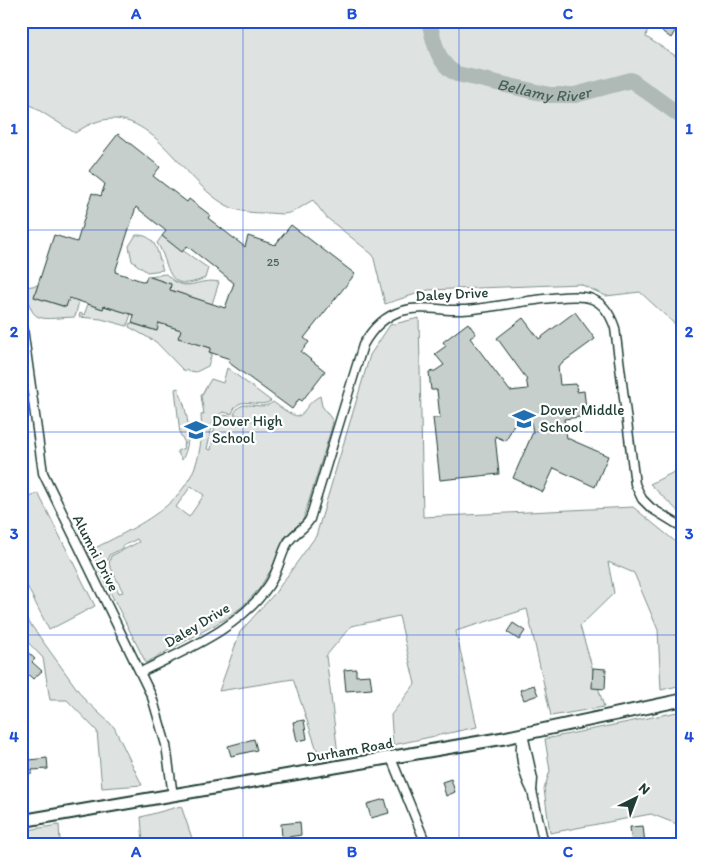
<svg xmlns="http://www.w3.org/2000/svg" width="703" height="865" viewBox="0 0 703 865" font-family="Itim,sans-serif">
  <rect width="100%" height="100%" fill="#fff"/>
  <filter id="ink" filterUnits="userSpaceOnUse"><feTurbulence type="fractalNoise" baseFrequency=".02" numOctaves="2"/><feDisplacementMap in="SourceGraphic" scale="10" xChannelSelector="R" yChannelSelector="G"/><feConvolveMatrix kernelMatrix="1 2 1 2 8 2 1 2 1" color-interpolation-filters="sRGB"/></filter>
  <g filter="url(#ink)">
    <!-- green -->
    <g fill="#dee3e2" stroke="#7e908b" fill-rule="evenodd">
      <path d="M21,21H649L646,37L682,60V371L679,328L640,292L606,296L580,284L428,290L385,304L373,255L326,217L313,200C305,204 297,211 289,213C283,215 273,213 267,213C253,213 238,212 226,205C175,177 145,84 75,133L21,99Z"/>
      <path d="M136,235C158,234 157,255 163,270L147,272L132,261L129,246Z"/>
      <path d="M162,236L208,268L205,278C164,296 171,263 157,243Z"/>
      <path d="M166,274C187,296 196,277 219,282L212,304L170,290L171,284L147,276Z"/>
      <path d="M38,285L34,297L65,307L69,298L79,301L75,317C41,318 31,327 26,287Z"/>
      <polygon points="88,304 103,309 104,306 131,314 127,326 101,319 79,317 80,313 84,315"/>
      <polygon points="419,318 423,517 633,507 682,547 682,685 661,690 658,630 634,573 608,562 614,593 580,626 604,707 551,716 527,609 456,631 477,727 393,745 391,715 415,684 399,616 351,626 326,656 338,754 319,756 293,679 219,691 240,632 275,593 316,536 370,355 390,325"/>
      <polygon points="130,323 156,331 159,323 181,330 179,338 211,348 209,352 212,353 208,366 196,372 183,370 156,342 129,327"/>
      <path d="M227,368L271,401C257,410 239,392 232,414L223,412L214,418L207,449L211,450L216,419L224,415L254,421V417L234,415C240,395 261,413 273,402C311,430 295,409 320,396L322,406L333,421L331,430L303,520L284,538L272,568L259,589L243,606L227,618L146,663L98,568L105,563L119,593L123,592L109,564L111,556L139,542L137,539L123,546V548L109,555L108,560L97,565L93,552L97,547C158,516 207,493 201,415L204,414L201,396L211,379L223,383ZM191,486L204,495L189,517L176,507Z"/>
      <path d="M178,388C187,409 194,438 182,460L177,451L184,448L183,445L185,443L180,434L175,389Z"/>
      <polygon points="682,468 682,515 650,484"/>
      <polygon points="38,493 95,606 49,630 21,574 21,502"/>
      <polygon points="21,611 85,700 114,727 142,785 102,788 97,731 67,700 50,700 43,658 21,635"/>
      <polygon points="682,711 682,826 651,814 550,833 544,789 550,771 545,739"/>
      <polygon points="181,806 194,844 143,844 141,817"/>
      <polygon points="59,825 60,841 21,844 21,831"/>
    </g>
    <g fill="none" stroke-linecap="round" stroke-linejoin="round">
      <!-- river -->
      <path stroke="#afbab7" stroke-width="16" id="s1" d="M429,21C434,41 437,64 457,74L550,95H575L631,80L682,117"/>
    </g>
    <!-- building -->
    <g fill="#c7cfcc" stroke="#1f3d34" fill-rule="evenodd">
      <polygon points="648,21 681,21 671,38"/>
      <path d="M118,134L160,167L153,176L187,202L189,199L210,215L208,218L245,247L248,236L275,245L291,225L355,274L304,338L309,342L301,352L325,371L302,401L299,399L292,409L228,362L230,359L209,352L211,348L178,338L181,330L159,323L157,331L132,323L134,315L104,306L103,309L69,298L66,307L34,297L54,235L77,242L92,193L101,196L105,184L89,171ZM136,207L166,231L162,236L182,252L187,246L234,283L225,308L170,290L171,284L147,276L145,282L115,272Z"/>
      <polygon points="575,312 595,339 558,366 560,385 576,384 577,392 584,391 586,408 579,409 580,417 564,419 567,438 608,456 595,487 554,468 543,492 513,478 533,432 531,422 514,424 506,441 495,436 499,474 440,480 433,418 440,418 437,390 431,390 429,372 435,371 444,365 435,354 446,346 443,342 468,323 476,334 470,338 510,391 528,389 526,378 497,338 523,318 539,339"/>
      <polygon points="513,623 525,631 519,640 507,632"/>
      <polygon points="21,646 35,659 32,662 42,671 33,679 21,668"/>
      <polygon points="593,668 606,669 605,689 592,688"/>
      <polygon points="356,669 356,676 370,675 372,689 346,691 344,670"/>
      <polygon points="534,685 538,695 524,700 520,690"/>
      <polygon points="304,720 307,739 297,741 293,722"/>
      <polygon points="254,739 257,750 231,756 228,746"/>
      <polygon points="47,758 48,769 32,770 32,774 21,774 21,761"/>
      <polygon points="451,779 455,792 446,796 442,782"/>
      <polygon points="385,799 389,813 371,818 367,804"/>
      <polygon points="300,822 301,835 282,838 281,824"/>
      <polygon points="643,826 645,844 632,844 630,827"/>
    </g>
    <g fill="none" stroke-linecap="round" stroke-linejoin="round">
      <defs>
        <g id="minor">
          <polyline points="21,314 43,473 152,697 166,745 173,796"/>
          <path d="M141,672C185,650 241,628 269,585C278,572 280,557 287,544C293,533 304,530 310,519L363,345C372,329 384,316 402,311C422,305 443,311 463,310C492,309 570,290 592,299C605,304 611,316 615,328L635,484L642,499L651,508L682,527"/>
          <path d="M523,734L533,779L532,791C524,776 517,752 523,734Z"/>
          <polyline points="391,758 426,844"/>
          <polyline points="532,791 544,844"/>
        </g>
        <polyline id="primary" points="21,821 504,738 682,700"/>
      </defs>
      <!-- minor casing -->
      <use href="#minor" stroke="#1f3d34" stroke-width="11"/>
      <!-- primary casing -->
      <use href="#primary" stroke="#1f3d34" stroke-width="15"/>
      <!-- minor -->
      <use href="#minor" stroke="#fff" stroke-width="8"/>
      <!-- primary -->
      <use href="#primary" stroke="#fff" stroke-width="11"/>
    </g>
  </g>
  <!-- grid -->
  <path fill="none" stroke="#1d4ed8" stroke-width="1" stroke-opacity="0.55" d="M243,21V844M459,21V844M21,230H682M21,432H682M21,635H682"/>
  <!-- icons -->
  <defs>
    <symbol id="school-bare" viewBox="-9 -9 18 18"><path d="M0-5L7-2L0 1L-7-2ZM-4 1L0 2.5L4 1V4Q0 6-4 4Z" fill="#1f6fb2" stroke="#fff" stroke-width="2.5" paint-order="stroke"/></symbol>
  </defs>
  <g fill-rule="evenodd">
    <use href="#school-bare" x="508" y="403" width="32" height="32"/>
    <use href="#school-bare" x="180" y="414" width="32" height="32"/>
  </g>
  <g text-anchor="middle" stroke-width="4.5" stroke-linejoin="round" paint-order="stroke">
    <!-- number labels -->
    <g font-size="12" fill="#49625a">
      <text x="273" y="266">25</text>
    </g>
    <!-- street labels -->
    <g font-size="15" fill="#1f3d34" stroke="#fff">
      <text transform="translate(452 294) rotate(-3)" y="5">Daley Drive</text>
      <text transform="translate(96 553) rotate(63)" y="5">Alumni Drive</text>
      <text transform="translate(197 625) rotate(-31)" y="5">Daley Drive</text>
      <text transform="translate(350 750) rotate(-10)" y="5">Durham Road</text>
    </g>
    <!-- poi labels -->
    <g font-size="15" fill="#1f3d34" stroke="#fff" text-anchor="start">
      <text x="540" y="415">Dover Middle<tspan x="540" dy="17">School</tspan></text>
      <text x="212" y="426">Dover High<tspan x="212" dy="17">School</tspan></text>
    </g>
    <!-- water labels -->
    <g font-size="16" font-style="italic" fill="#4a625b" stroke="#fff">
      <text dy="6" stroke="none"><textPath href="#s1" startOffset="151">Bellamy River</textPath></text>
    </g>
  </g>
  <!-- margin -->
  <rect width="703" height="865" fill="none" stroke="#fff" stroke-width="55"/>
  <!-- north arrow -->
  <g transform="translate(636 798) rotate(42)" stroke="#ffffff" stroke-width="4" paint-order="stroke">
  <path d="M0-4L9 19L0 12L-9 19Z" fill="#1f3d34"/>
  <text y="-8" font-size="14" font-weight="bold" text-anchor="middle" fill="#1f3d34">N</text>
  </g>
  <rect x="28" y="28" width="648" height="810" fill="none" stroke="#1d4ed8" stroke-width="2"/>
  <g font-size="16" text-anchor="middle" font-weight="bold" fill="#1d4ed8">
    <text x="136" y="19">A</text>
    <text x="352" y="19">B</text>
    <text x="568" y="19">C</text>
    <text x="14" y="134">1</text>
    <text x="689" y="134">1</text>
    <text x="14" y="337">2</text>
    <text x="689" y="337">2</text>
    <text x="14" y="539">3</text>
    <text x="689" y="539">3</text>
    <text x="14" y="742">4</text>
    <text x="689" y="742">4</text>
    <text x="136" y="857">A</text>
    <text x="352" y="857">B</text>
    <text x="568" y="857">C</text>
  </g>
</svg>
